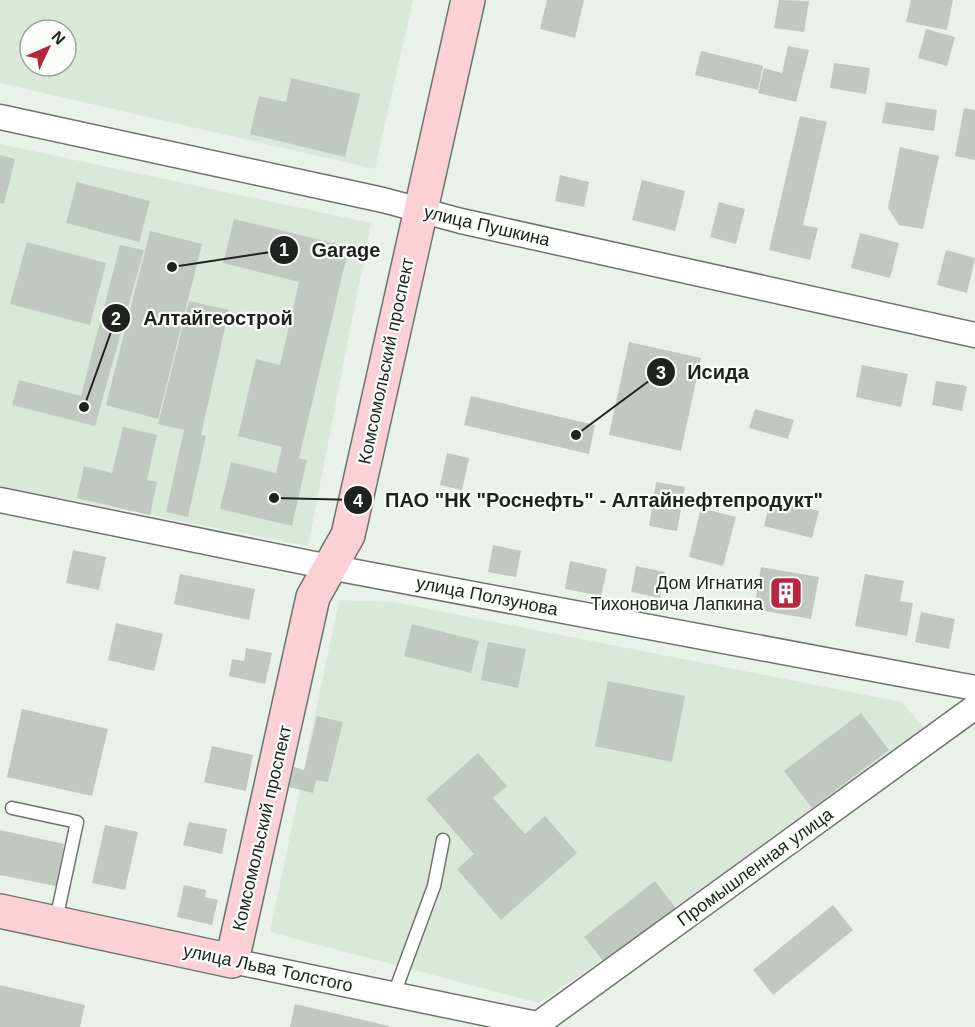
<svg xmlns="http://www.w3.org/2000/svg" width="975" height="1027" viewBox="0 0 975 1027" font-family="Helvetica,sans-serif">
  <rect width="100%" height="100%" fill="#e9f2e8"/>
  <!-- built -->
  <g fill="#d9e8d8" fill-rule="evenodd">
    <path d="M0,0H413L375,169L0,83ZM30,30H66V66H30Z"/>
    <polygon points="0,144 371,223 308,546 0,486"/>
    <polygon points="339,600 394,602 901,702 931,735 539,1003 270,932"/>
  </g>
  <!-- building -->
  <g fill="#c0c9c0">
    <polygon points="547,0 584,0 575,38 540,29"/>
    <polygon points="779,0 809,1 804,32 774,28"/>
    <polygon points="911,0 953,0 947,30 906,22"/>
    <polygon points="926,29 955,37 947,66 918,58"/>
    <polygon points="788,46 809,50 796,102 758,93 764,68 782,73"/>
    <polygon points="701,51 763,66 758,90 695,75"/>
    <polygon points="834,63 870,68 866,94 830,88"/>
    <polygon points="291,78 360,94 345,157 250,134 259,96 286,102"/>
    <polygon points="886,102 937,110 934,131 882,123"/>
    <polygon points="964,108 975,110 975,160 955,156"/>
    <polygon points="800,116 827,122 803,225 818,228 810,260 769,250"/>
    <polygon points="900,147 939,156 923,229 899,225 888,208"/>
    <polygon points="0,155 15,159 4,204 0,203"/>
    <polygon points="560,175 589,182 584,207 555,201"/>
    <polygon points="642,180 685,191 675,231 632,220"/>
    <polygon points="77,182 150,201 139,242 66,223"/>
    <polygon points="719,202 745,209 736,244 710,237"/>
    <polygon points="234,219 349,247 299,458 307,460 292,526 220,509 231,462 276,473 282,447 238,436 256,359 280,365 299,282 223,263"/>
    <polygon points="150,231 202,244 158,419 106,405"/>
    <polygon points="860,233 899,243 890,278 851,268"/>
    <polygon points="27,242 106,263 90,325 10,304"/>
    <polygon points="120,245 144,250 95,426 12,405 19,380 81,396"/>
    <polygon points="946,250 975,258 967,293 937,285"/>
    <polygon points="189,301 229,310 201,435 206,436 188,517 166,512 184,430 158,424"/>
    <polygon points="629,342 701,358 681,451 609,435"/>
    <polygon points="862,365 908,374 901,407 856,397"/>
    <polygon points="936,381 967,386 962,411 932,405"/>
    <polygon points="471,396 595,425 589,454 464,425"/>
    <polygon points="755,409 794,420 788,439 749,428"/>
    <polygon points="123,427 157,435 147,480 157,482 150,515 77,498 84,466 112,473"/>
    <polygon points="447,453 469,458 462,490 440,485"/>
    <polygon points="656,482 685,487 677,531 649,526"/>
    <polygon points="771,499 819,511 812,538 764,526"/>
    <polygon points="701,508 736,517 723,566 689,557"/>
    <polygon points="493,545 521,551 516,577 488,572"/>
    <polygon points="73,550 106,557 99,590 66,583"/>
    <polygon points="570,561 607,569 601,596 565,589"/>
    <polygon points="636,566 665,572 660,598 631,592"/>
    <polygon points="761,567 819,577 811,619 754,609"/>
    <polygon points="180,574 255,589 249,620 174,604"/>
    <polygon points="865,574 904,581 900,601 913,603 907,636 855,626"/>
    <polygon points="921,612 955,619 949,649 915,642"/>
    <polygon points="116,623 163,634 154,671 108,660"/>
    <polygon points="412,624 479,641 471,673 404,656"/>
    <polygon points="488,642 526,649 518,688 481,680"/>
    <polygon points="246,648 272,653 265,684 229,676 232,659 244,661"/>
    <polygon points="608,681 685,696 672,762 595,746"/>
    <polygon points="22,709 108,729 92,796 7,777"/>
    <polygon points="861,713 889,750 812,808 784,771"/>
    <polygon points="317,716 343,722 328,782 316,780 313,793 289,787 294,767 304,770"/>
    <polygon points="212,746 253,755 246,791 204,782"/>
    <polygon points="478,753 507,786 493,798 525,834 545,816 577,853 501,920 457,869 474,854 426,799"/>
    <polygon points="189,822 227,829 222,854 183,845"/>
    <polygon points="105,825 138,832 125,890 92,883"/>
    <polygon points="0,830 64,844 56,886 0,875"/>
    <polygon points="655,881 676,908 605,963 584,937"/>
    <polygon points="184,885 206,890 205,897 218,900 212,925 177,917"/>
    <polygon points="833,905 853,930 773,995 753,970"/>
    <polygon points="0,985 85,1005 80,1027 0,1027"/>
    <polygon points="295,1004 389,1026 389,1027 290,1027"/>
  </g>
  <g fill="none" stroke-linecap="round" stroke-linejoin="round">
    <defs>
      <g id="lane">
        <polyline points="12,808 77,822 56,920"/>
        <polyline points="394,994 434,886 443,840"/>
      </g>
      <g id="street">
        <polyline points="0,117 383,200 461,221 975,335"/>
        <polyline points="0,500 329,567 975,688"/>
        <polyline points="232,961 537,1024"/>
        <polyline points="534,1027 975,707"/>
      </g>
      <polyline id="secondary" points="0,911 232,961 313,597 348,535 468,0"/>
    </defs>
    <!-- lane casing -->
    <use href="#lane" stroke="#6d756c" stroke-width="15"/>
    <!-- street casing -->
    <use href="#street" stroke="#6d756c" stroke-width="27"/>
    <!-- secondary casing -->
    <use href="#secondary" stroke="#6d756c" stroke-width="36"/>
    <!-- lane -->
    <use href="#lane" stroke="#fff" stroke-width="12"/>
    <!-- street -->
    <use href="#street" stroke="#fff" stroke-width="24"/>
    <!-- secondary -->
    <use href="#secondary" stroke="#fcd1d5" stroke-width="33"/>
  </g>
  <!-- icons -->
  <defs>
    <symbol id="building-square" viewBox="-11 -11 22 22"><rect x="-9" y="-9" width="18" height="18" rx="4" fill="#b7253e" stroke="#f9fef8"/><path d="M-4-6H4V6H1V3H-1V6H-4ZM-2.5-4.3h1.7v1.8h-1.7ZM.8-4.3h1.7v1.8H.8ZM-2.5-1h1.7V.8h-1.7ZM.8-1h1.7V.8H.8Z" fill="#fff"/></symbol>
  </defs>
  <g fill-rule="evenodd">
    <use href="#building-square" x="767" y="574" width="38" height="38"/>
  </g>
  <g text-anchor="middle" stroke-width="4.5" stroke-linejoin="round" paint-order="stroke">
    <!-- street labels -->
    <g font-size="18" fill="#1f231f" stroke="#f9fef8">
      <text transform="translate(487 226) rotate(13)" y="6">улица Пушкина</text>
      <text transform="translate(386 361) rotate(-78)" y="6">Комсомольский проспект</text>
      <text transform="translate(487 596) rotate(11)" y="6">улица Ползунова</text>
      <text transform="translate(262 828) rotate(-77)" y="6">Комсомольский проспект</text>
      <text transform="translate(755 867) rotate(-36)" y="6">Промышленная улица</text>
      <text transform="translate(268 968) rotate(12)" y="6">улица Льва Толстого</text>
    </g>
    <!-- poi labels -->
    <g font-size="18" fill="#1f231f" stroke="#f9fef8" text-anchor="end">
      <text x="763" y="589">Дом Игнатия<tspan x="763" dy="21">Тихоновича Лапкина</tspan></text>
    </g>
  </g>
  <!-- callouts -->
  <path fill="none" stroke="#1f231f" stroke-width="2" d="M172 267L284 250M84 407L116 318M576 435L661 372M274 498L358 500"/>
  <g fill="#1f231f" stroke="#f9fef8" stroke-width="2">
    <circle cx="172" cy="267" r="6"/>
    <circle cx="84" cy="407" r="6"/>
    <circle cx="576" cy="435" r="6"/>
    <circle cx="274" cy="498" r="6"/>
    <circle cx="284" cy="250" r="15"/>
    <circle cx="116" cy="318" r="15"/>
    <circle cx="661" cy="372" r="15"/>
    <circle cx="358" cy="500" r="15"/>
  </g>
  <g font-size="18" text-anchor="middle" font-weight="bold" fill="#fff">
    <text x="284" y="256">1</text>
    <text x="116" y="325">2</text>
    <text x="661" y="379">3</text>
    <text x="358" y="507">4</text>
  </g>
  <g font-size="20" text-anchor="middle" font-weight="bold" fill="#1f231f" stroke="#f9fef8" stroke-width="4.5" stroke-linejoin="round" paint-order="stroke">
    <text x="346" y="257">Garage</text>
    <text x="218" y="325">Алтайгеострой</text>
    <text x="718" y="379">Исида</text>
    <text x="604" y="507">ПАО "НК "Роснефть" - Алтайнефтепродукт"</text>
  </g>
  <!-- north arrow -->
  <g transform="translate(48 48) rotate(46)"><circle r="28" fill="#f9fef8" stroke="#a2a6a1" stroke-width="1.5"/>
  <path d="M0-4.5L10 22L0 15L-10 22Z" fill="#b7253e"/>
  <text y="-9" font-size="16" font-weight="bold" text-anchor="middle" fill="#1f231f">N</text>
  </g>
</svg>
